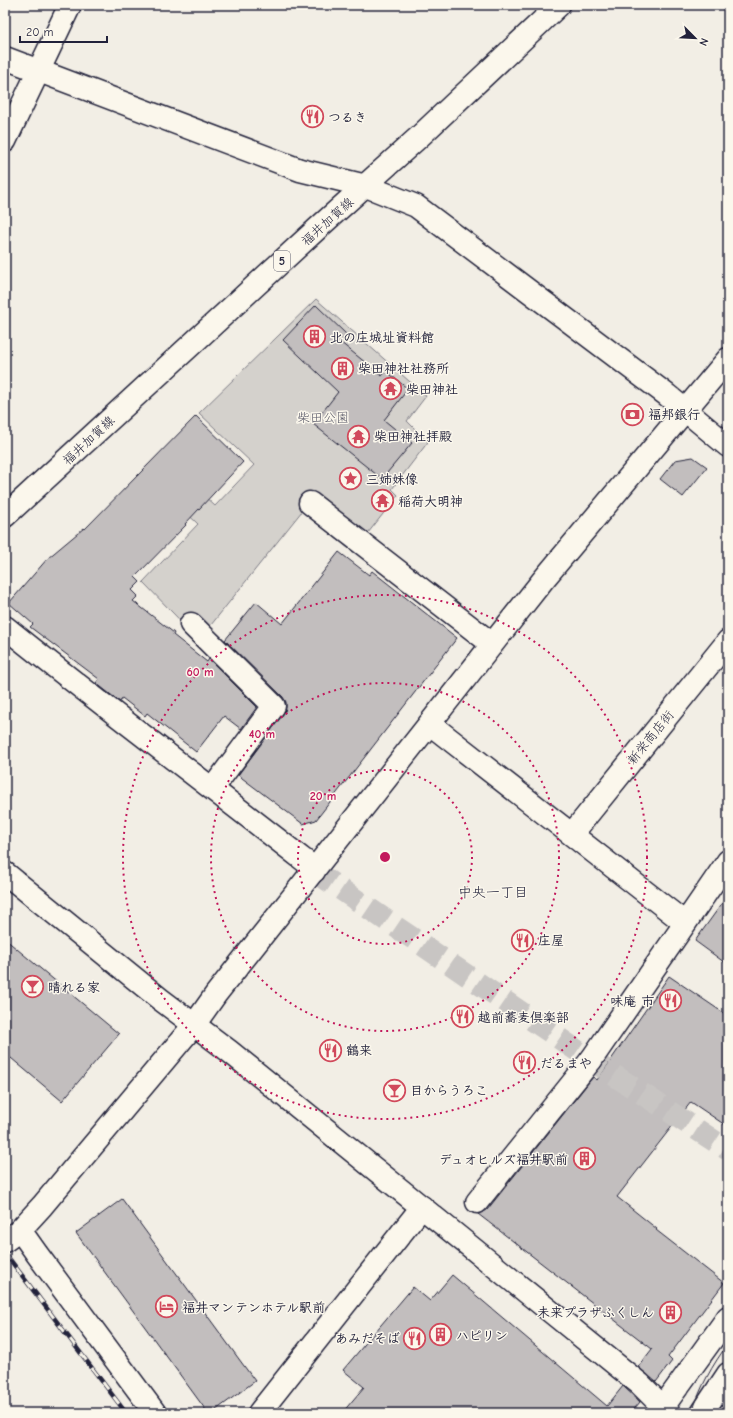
<svg xmlns="http://www.w3.org/2000/svg" width="733" height="1418" viewBox="0 0 733 1418" font-family="'Comic Neue','Klee One',sans-serif">
  <rect width="100%" height="100%" fill="#f2eee5"/>
  <filter id="ink" filterUnits="userSpaceOnUse"><feTurbulence type="fractalNoise" baseFrequency=".025" numOctaves="2"/><feDisplacementMap in="SourceGraphic" scale="8" xChannelSelector="R" yChannelSelector="G"/><feConvolveMatrix kernelMatrix="1 2 1 2 8 2 1 2 1" color-interpolation-filters="sRGB"/></filter>
  <g filter="url(#ink)">
    <!-- green -->
    <polygon fill="#d4d1cc" stroke="#7b7a84" points="316,299 426,396 407,421 428,442 392,489 398,495 353,552 302,511 199,640 143,582 198,524 142,471 159,454 215,506 254,465 199,413"/>
    <!-- building -->
    <g fill="#c2bebe" stroke="#22223b">
      <polygon points="316,305 347,335 340,342 382,376 386,371 408,389 384,420 412,443 382,479 313,424 338,392 283,340"/>
      <polygon points="196,416 243,462 185,524 186,525 135,577 140,582 132,590 138,596 133,601 174,633 173,635 207,662 209,659 257,707 241,729 224,716 196,752 147,713 145,716 122,698 120,702 96,683 99,679 30,627 33,624 9,603 48,558 84,528 85,529"/>
      <polygon points="693,457 707,467 683,497 660,479 675,460"/>
      <polygon points="339,552 369,575 372,571 457,638 316,820 303,824 238,775 284,713 286,708 286,702 283,697 225,640 256,602 282,624"/>
      <polygon points="728,895 728,965 695,941"/>
      <polygon points="5,939 119,1034 62,1101 5,1053"/>
      <polygon points="669,976 728,1016 728,1127 691,1102 617,1197 657,1229 656,1230 724,1283 668,1357 672,1361 656,1382 638,1367 652,1349 478,1214 482,1213 487,1210 593,1077 597,1080"/>
      <polygon points="122,1199 255,1381 212,1413 208,1413 76,1233"/>
      <polygon points="452,1275 607,1406 623,1386 640,1402 631,1413 342,1413 364,1387 343,1370 413,1287 430,1301"/>
    </g>
    <g fill="none" stroke-linecap="round" stroke-linejoin="round">
      <!-- pedestrian-tunnel -->
      <polyline stroke="#c8c5c3" stroke-width="22" stroke-dasharray="22 11" stroke-linecap="butt" points="314,871 591,1060 728,1150"/>
      <defs>
        <g id="pedestrian">
          <polyline points="430,724 685,923"/>
          <polyline points="572,834 728,641"/>
          <polyline points="477,1202 591,1060"/>
        </g>
        <g id="minor">
          <polyline points="5,58 300,170 366,186 416,206 667,395 728,446"/>
          <polyline points="5,141 70,5"/>
          <polyline points="310,503 492,644"/>
          <polyline points="191,624 274,706 213,788"/>
          <path d="M5,627C104,707 206,783 305,861L314,871"/>
          <polyline points="194,1025 216,994 543,580 728,359"/>
          <polyline points="591,1060 728,861"/>
          <polyline points="20,1230 37,1254 155,1413"/>
          <polyline points="259,1413 422,1207"/>
        </g>
        <g id="tertiary">
          <polyline points="5,873 160,999 229,1051 640,1384 669,1413"/>
          <polyline points="5,1241 20,1230 42,1206 194,1025"/>
          <polyline points="663,1407 728,1317"/>
          <polyline points="702,1413 728,1374"/>
        </g>
        <polyline id="primary" points="5,516 318,228 420,136 559,5"/>
      </defs>
      <!-- pedestrian casing -->
      <use href="#pedestrian" stroke="#22223b" stroke-width="25"/>
      <!-- minor casing -->
      <use href="#minor" stroke="#22223b" stroke-width="25"/>
      <!-- tertiary casing -->
      <use href="#tertiary" stroke="#22223b" stroke-width="25"/>
      <!-- primary casing -->
      <use href="#primary" stroke="#22223b" stroke-width="25"/>
      <!-- pedestrian -->
      <use href="#pedestrian" stroke="#fbf7ec" stroke-width="22"/>
      <!-- minor -->
      <use href="#minor" stroke="#fbf7ec" stroke-width="22"/>
      <!-- tertiary -->
      <use href="#tertiary" stroke="#fbf7ec" stroke-width="22"/>
      <!-- primary -->
      <use href="#primary" stroke="#fbf7ec" stroke-width="22"/>
      <!-- tram -->
      <path stroke="#22223b" stroke-width="1" d="M692,1413C700,1388 712,1365 728,1344"/>
      <defs>
        <polyline id="rail" points="5,1253 126,1413"/>
      </defs>
      <!-- rail casing -->
      <use href="#rail" stroke="#22223b" stroke-width="4.5"/>
      <!-- rail -->
      <use href="#rail" stroke="#fbf7ec" stroke-width="3" stroke-dasharray="9" stroke-linecap="butt"/>
    </g>
  </g>
  <!-- distance rings -->
  <g fill="none" stroke="#c2185b" stroke-width="2" stroke-dasharray="2 4">
    <circle cx="385" cy="857" r="87"/>
    <circle cx="385" cy="857" r="174"/>
    <circle cx="385" cy="857" r="262"/>
  </g>
  <!-- icons -->
  <defs>
    <symbol id="restaurant-ring" viewBox="-11 -11 22 22"><circle r="9.5" fill="#fbf7ec" stroke="#d1495b" stroke-width="1.5"/><path d="M-5-6h1v4h1v-4h1v4h1v-4h1v5L-1.5 .5V6h-2V.5L-5-1ZM5-6V6H3V1.5H1.5Q1.5-4 5-6Z" fill="#d1495b"/></symbol>
    <symbol id="building-ring" viewBox="-11 -11 22 22"><circle r="9.5" fill="#fbf7ec" stroke="#d1495b" stroke-width="1.5"/><path d="M-4-6H4V6H1V3H-1V6H-4ZM-2.5-4.3h1.7v1.8h-1.7ZM.8-4.3h1.7v1.8H.8ZM-2.5-1h1.7V.8h-1.7ZM.8-1h1.7V.8H.8Z" fill="#d1495b"/></symbol>
    <symbol id="temple-ring" viewBox="-11 -11 22 22"><circle r="9.5" fill="#fbf7ec" stroke="#d1495b" stroke-width="1.5"/><path d="M0-6L5-2H3V0L6.5 2.5H4V6H1.5V3h-3V6H-4V2.5H-6.5L-3 0V-2H-5Z" fill="#d1495b"/></symbol>
    <symbol id="bank-ring" viewBox="-11 -11 22 22"><circle r="9.5" fill="#fbf7ec" stroke="#d1495b" stroke-width="1.5"/><path d="M-6-4H6V4H-6ZM0-2.3a2.3 2.3 0 1 0 0 4.6a2.3 2.3 0 1 0 0-4.6Z" fill="#d1495b"/></symbol>
    <symbol id="sight-ring" viewBox="-11 -11 22 22"><circle r="9.5" fill="#fbf7ec" stroke="#d1495b" stroke-width="1.5"/><path d="M0-6L1.8-2.2L6-1.7L2.9 1.2L3.7 5.4L0 3.3L-3.7 5.4L-2.9 1.2L-6-1.7L-1.8-2.2Z" fill="#d1495b"/></symbol>
    <symbol id="bar-ring" viewBox="-11 -11 22 22"><circle r="9.5" fill="#fbf7ec" stroke="#d1495b" stroke-width="1.5"/><path d="M-6-5H6L.8 .8V4.5H3.5V6h-7V4.5H-.8V.8Z" fill="#d1495b"/></symbol>
    <symbol id="hotel-ring" viewBox="-11 -11 22 22"><circle r="9.5" fill="#fbf7ec" stroke="#d1495b" stroke-width="1.5"/><path d="M-6-4.5h1.5V1H6V5H4.5V3h-9V5H-6ZM-4 0a1.8 1.8 0 1 1 3.6 0ZM.5 0V-2.5h3Q6-2.5 6 0Z" fill="#d1495b"/></symbol>
  </defs>
  <g fill-rule="evenodd">
    <use href="#restaurant-ring" x="300" y="104" width="25" height="25"/>
    <use href="#building-ring" x="302" y="324" width="25" height="25"/>
    <use href="#building-ring" x="330" y="356" width="25" height="25"/>
    <use href="#temple-ring" x="378" y="376" width="25" height="25"/>
    <use href="#bank-ring" x="620" y="402" width="25" height="25"/>
    <use href="#temple-ring" x="346" y="424" width="25" height="25"/>
    <use href="#sight-ring" x="338" y="466" width="25" height="25"/>
    <use href="#temple-ring" x="370" y="488" width="25" height="25"/>
    <use href="#restaurant-ring" x="510" y="928" width="25" height="25"/>
    <use href="#bar-ring" x="20" y="974" width="25" height="25"/>
    <use href="#restaurant-ring" x="658" y="988" width="25" height="25"/>
    <use href="#restaurant-ring" x="450" y="1004" width="25" height="25"/>
    <use href="#restaurant-ring" x="318" y="1038" width="25" height="25"/>
    <use href="#restaurant-ring" x="512" y="1050" width="25" height="25"/>
    <use href="#bar-ring" x="382" y="1078" width="25" height="25"/>
    <use href="#building-ring" x="572" y="1146" width="25" height="25"/>
    <use href="#hotel-ring" x="154" y="1294" width="25" height="25"/>
    <use href="#building-ring" x="658" y="1300" width="25" height="25"/>
    <use href="#building-ring" x="428" y="1322" width="25" height="25"/>
    <use href="#restaurant-ring" x="402" y="1326" width="25" height="25"/>
  </g>
  <g text-anchor="middle" stroke-width="3" stroke-linejoin="round" paint-order="stroke">
    <!-- shield labels -->
    <rect fill="#fbf7ec" stroke="#636270" stroke-width="1" x="274" y="251" width="16" height="20" rx="3"/>
    <g font-size="12" font-weight="bold" fill="#22223b">
      <text x="282" y="265">5</text>
    </g>
    <!-- poi labels -->
    <g font-size="13" font-weight="bold" fill="#22223b" stroke="#fbf7ec" text-anchor="start">
      <text x="328" y="122">つるき</text>
      <text x="330" y="342">北の庄城址資料館</text>
      <text x="358" y="373">柴田神社社務所</text>
      <text x="406" y="394">柴田神社</text>
      <text x="648" y="419">福邦銀行</text>
      <text x="374" y="441">柴田神社拝殿</text>
      <text x="366" y="484">三姉妹像</text>
      <text x="398" y="506">稲荷大明神</text>
      <text x="538" y="945">庄屋</text>
      <text x="48" y="992">晴れる家</text>
      <text x="654" y="1006" text-anchor="end">味庵 市</text>
      <text x="478" y="1022">越前蕎麦倶楽部</text>
      <text x="346" y="1055">鶴来</text>
      <text x="540" y="1068">だるまや</text>
      <text x="410" y="1095">目からうろこ</text>
      <text x="568" y="1164" text-anchor="end">デュオヒルズ福井駅前</text>
      <text x="182" y="1312">福井マンテンホテル駅前</text>
      <text x="654" y="1317" text-anchor="end">未来プラザふくしん</text>
      <text x="456" y="1340">ハピリン</text>
      <text x="400" y="1343" text-anchor="end">あみだそば</text>
    </g>
    <!-- street labels -->
    <g font-size="13" fill="#22223b" stroke="#fbf7ec">
      <text transform="translate(327 221) rotate(-42)" y="5">福井加賀線</text>
      <text transform="translate(88 440) rotate(-43)" y="5">福井加賀線</text>
      <text transform="translate(650 737) rotate(-51)" y="5">新栄商店街</text>
    </g>
    <!-- park labels -->
    <g font-size="13" fill="#575766" stroke="#fbf7ec">
      <text x="323" y="422">柴田公園</text>
    </g>
    <!-- neighbourhood labels -->
    <g font-size="14" fill="#22223b" stroke="#fbf7ec">
      <text x="493" y="897">中央一丁目</text>
    </g>
  </g>
  <circle cx="385" cy="857" r="6" fill="#c2185b" stroke="#fbf7ec" stroke-width="2"/>
  <g font-size="12" text-anchor="middle" font-weight="bold" fill="#c2185b" stroke="#fbf7ec" stroke-width="3" stroke-linejoin="round" paint-order="stroke">
    <text x="200" y="676">60 m</text>
    <text x="262" y="738">40 m</text>
    <text x="323" y="800">20 m</text>
  </g>
  <!-- margin -->
  <rect width="733" height="1418" fill="none" stroke="#fbf7ec" stroke-width="20"/>
  <rect x="10" y="10" width="713" height="1398" fill="none" stroke="#22223b" stroke-width="1.5" filter="url(#ink)"/>
  <!-- north arrow -->
  <g transform="translate(695 38) rotate(114)" stroke="#fbf7ec" stroke-width="3" paint-order="stroke">
  <path d="M0-3L7 15L0 10L-7 15Z" fill="#22223b"/>
  <text y="-6" font-size="11" font-weight="bold" text-anchor="middle" fill="#22223b">N</text>
  </g>
  <!-- scale -->
  <path d="M20 36v6h87v-6" fill="none" stroke="#22223b" stroke-width="2"/>
  <text x="26" y="36" font-size="12" fill="#22223b" stroke="#fbf7ec" stroke-width="3" paint-order="stroke">20 m</text>
</svg>
